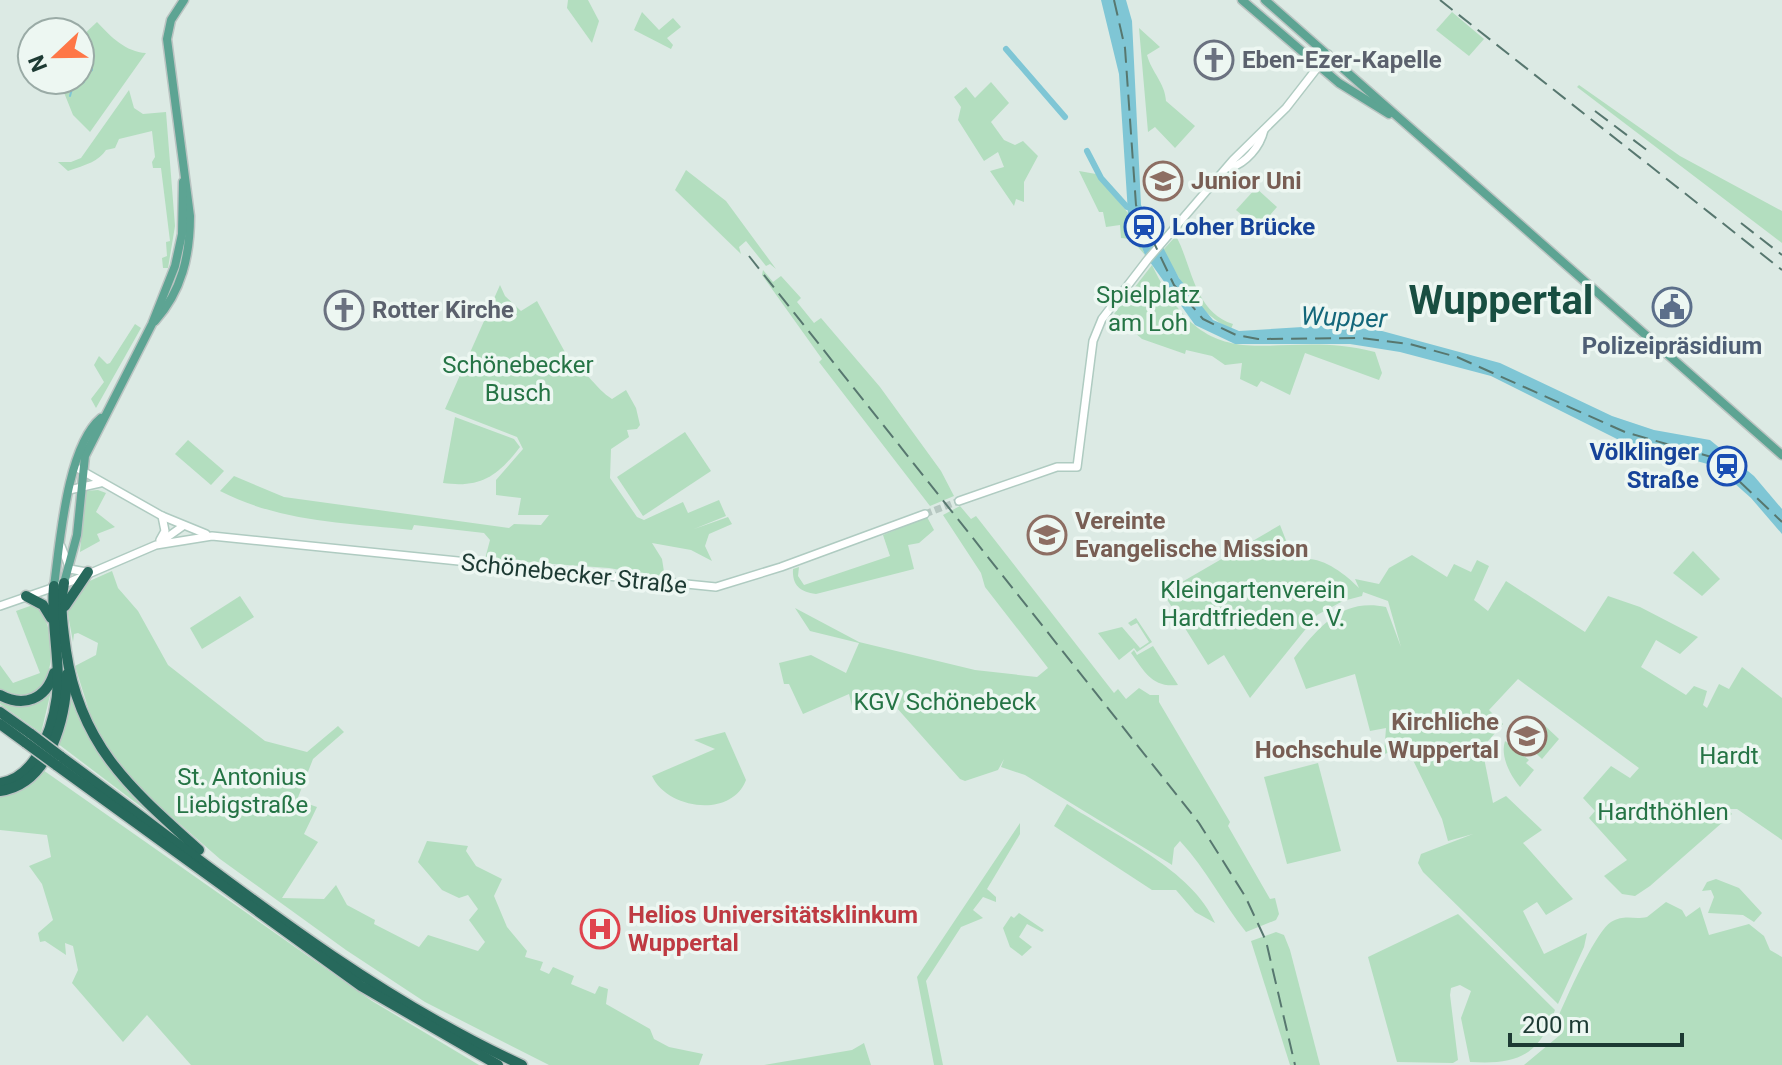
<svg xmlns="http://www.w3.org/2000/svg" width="1782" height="1065" viewBox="0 0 1782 1065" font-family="Roboto,sans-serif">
  <rect width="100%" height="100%" fill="#dceae4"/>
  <!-- green -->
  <g fill="#b3debf">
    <polygon points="568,0 588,0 599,21 592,43 567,8"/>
    <polygon points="642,12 659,30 673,18 681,27 667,38 673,45 671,49 634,30"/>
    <polygon points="1452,12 1484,39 1469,56 1436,30"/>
    <path d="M97,22C111,37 126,52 146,53L90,132L73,115L59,80H80V38Z"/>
    <path d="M1139,28L1160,47L1147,55C1152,73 1165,83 1166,101L1195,126L1175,148L1155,127L1148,132Z"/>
    <polygon points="991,82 1009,103 991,122 1004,140 1015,145 1023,141 1038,156 1024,182 1024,202 1016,199 1014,206 990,171 1004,167 998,152 984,161 958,120 961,107 954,97 966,87 975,98"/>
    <polygon points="1579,85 1680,156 1782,211 1782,243 1577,87"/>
    <path d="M129,90L134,108L143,114L166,112L175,226L168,268H163L162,258L167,256L166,242L170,241L161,168H153L152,162L155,157L152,131L119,139L115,148L106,150C99,161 86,165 68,171L58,162H71L81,158Z"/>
    <polygon points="686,170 726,201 776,269 770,264 766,266 746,241 739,247 741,254 675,190"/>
    <polygon points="1079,171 1096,174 1128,213 1145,255 1131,239 1121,238 1120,225 1106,227 1103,212 1099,212"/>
    <polygon points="1256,188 1277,207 1258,229 1236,210"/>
    <path d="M1176,236C1192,265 1194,312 1233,324L1231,329C1199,314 1180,281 1163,250Z"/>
    <path d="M1152,265C1212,390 1271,325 1375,352L1382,373L1379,380L1305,353L1290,395L1261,381L1257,387L1240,379L1242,363L1225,365L1212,356L1186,350L1185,354L1142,339L1114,314Z"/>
    <polygon points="763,270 773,282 781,276 801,298 797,302 814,323 821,318 880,387 941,471 954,496 930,506 819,362 822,359 762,275"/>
    <path d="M500,285L505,296L521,311L537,301L572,365C588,371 595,388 612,399L626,390L636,408L640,425L637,429L627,430L629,437L611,449L610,478L637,517L644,520L683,502L688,513L719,500L726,516L694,529L728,517L732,524L709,534L705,546L712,561L691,550L652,543L662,559L665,578L609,568L485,559L490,540L484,533L414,525L412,530C346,523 280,522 220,491L234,476L284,497L509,528L514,524L541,525L549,515H518L521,498L496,495V480L523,449L517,437L445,409Z"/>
    <polygon points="135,324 141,328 96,408 91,399 104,382 94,365 99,356 107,364 110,363"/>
    <path d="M455,417L514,439L520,447C497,477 480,488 443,483Z"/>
    <polygon points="685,432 711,471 643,516 617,477"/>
    <polygon points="188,440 224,471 211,485 175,454"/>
    <polygon points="98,490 106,493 96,512 115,527 97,534 100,541 80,552 85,491"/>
    <path d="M960,506L971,519L976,516L1114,693L1118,689L1126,699L1139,688L1150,695H1159V702L1230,822L1228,826L1270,899L1275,898L1279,914L1276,920L1246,932C1222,902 1207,870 1180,841L1174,848L1172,865L1169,863L1025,775L1001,767L1004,759L998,770L965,781L960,779L896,707L892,712L866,695L853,710L849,694L803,714L789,684H784L779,663L811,655L846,673L859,643L810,631L795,608L859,642L975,670L1037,677L1048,668L985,587L981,573L943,515Z"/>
    <path d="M927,517L934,530L919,543L908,545L914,569L816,594C800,592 792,585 793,569L799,567L798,576L804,585L890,556L883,535Z"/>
    <path d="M1280,525L1294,561C1317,552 1343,572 1359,588L1355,579L1379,584L1389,568L1412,555L1447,577L1454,564L1471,572L1477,560L1489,566L1474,600L1488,611L1506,581L1585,632L1608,596L1640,607L1698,637L1680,654L1656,640L1641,667L1686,695L1694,686L1707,691L1703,705L1707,708L1719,684L1729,689L1742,667L1782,698V840L1737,809H1728L1732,814L1650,886L1635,896L1622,894L1604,876L1627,860L1589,818L1595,811L1583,798L1611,766L1630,778L1639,768L1518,679L1489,710L1503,724L1482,748L1493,803L1506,796L1542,830L1523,843L1573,899L1546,915L1537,902L1523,911L1544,954L1587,933L1584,947L1558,1004L1423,872L1418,863L1421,854L1473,834L1448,841L1442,819L1407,748L1384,754L1386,728L1370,731L1355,674L1306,689L1294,658C1320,626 1342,598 1386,607L1401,647L1388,601L1363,592L1362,596L1343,601L1317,615L1250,698L1224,655L1208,665L1163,593Z"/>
    <polygon points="1693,551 1720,579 1702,596 1673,573"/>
    <polygon points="112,571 118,588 138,611 168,665 265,741 307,752 338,726 344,732 313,759 297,800 317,807 304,834 318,842 282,898 324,899 336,885 347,905 375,920 374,924 419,947 428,935 478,951 485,942 469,920 478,909 468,895 459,898 442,890 418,862 427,841 468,846 466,851 476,866 502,879 494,896 507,927 527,951 525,957 543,962 540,970 549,974 553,967 574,976 571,984 595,994 599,986 608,989 606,1004 650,1029 654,1039 669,1047 703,1054 699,1065 549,1065 425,1002 346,950 220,859 142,791 96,733 75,666 96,655 98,643 78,633 74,634 73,642 67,609 85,583"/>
    <polygon points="240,596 254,617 202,649 190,628"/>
    <path d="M30,606L39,607C61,639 56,718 0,690V665L13,683L40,673L16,611Z"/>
    <polygon points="1136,618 1152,642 1137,652 1134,648 1119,660 1098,633 1122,627 1140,648 1149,642 1137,623 1131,626 1128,623"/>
    <path d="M1153,646L1178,685C1152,688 1145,672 1131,653L1134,650L1137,655Z"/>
    <polygon points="52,687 41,733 0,704 0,698 9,702"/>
    <path d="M71,687C84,745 122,784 164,824L57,743Z"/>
    <polygon points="1542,723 1559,739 1542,759 1522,740"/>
    <path d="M725,732L746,780C731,819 667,809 652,776L715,749L694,740Z"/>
    <path d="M1505,741L1529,760L1526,763L1534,770L1520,787C1510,775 1500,756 1505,741Z"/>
    <polygon points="1318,763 1341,851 1287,864 1264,777"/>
    <polygon points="43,770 372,1001 479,1065 191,1065 147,1015 123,1042 72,983 78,970 73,946 65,943 66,955 45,941 40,942 38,933 53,920 42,884 29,866 51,857 47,835 0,830 0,796 20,790"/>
    <path d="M1067,804C1113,834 1194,871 1215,923L1195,912L1176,890H1152L1054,826Z"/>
    <polygon points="1020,823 1020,834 987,889 996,897 996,902 983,897 973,910 983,918 961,927 926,981 943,1065 934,1065 917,977"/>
    <polygon points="1716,879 1739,888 1762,913 1754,922 1743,915 1708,913 1714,897 1711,890 1702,891 1707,882"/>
    <path d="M1666,902L1682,910L1686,917L1700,907L1709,935L1749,924L1764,936L1770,950L1782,957V1065H1524L1560,1035L1551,1034C1559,1014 1595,931 1611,922C1625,914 1633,920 1647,917Z"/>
    <polygon points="1019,913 1044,930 1042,932 1027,924 1019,937 1032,947 1022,956 1010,947 1003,928 1011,916 1014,918"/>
    <path d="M1458,914L1555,1010C1539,1055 1519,1065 1470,1062L1461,1018L1471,991L1460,985L1451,988L1450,995L1458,1060L1453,1063L1397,1062L1368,957Z"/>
    <polygon points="1276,932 1284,935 1290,950 1320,1065 1290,1065 1251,941"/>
    <polygon points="864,1043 871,1065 764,1065 852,1050"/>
  </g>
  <!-- water -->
  <polygon fill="#7fc6d5" points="1101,0 1126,0 1132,21 1141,205 1179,278 1213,320 1239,331 1335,325 1382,331 1500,363 1612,416 1654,430 1710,440 1754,476 1782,509 1782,534 1751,498 1715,466 1619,440 1491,376 1400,352 1350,344 1235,344 1195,325 1145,255 1128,213 1119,74"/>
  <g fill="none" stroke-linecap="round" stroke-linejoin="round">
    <!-- stream -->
    <polyline stroke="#7fc6d5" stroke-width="2" points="70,96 73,85 84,82 82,75 92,70 92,61"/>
    <!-- canal -->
    <g stroke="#7fc6d5" stroke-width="6">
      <polyline points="1006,49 1065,117"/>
      <polyline points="1087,151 1101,178 1127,207 1133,209"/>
    </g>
    <!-- secondary-tunnel -->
    <polyline stroke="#b6c7c1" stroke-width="7" stroke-dasharray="7 3.5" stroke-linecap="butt" points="925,514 959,501"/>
    <defs>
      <g id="secondary">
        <path d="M1230,168C1246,163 1260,147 1264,130"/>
        <polyline points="79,469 162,516 206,534"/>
        <polyline points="69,490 100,483"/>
        <polyline points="959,501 1057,467 1077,467 1093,341 1102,319 1148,259 1233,160 1286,108 1328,54"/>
        <polyline points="160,540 165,531 162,516"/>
        <polyline points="162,541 183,526"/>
        <polyline points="61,546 70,569 86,572"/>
        <polyline points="0,606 72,581 156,545 212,536 716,587 781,567 925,514"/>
      </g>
      <g id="primary">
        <polyline points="1242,0 1339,83 1389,114"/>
        <polyline points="1265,0 1782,455"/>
        <path d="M155,321C182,291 190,255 190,216L167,39L171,20L184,0"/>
        <polyline points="64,583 77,535 85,456 152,324 175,266 182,234 183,182"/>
        <path d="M54,586C60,542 67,446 101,418"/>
      </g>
      <g id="motorway">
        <path d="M64,583C59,606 63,628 66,651C80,746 131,789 199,850"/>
        <polyline points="26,596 43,605 51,618"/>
        <polyline points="65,606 88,572"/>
        <path d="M0,695C24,708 46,699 54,673"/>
        <polyline points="0,712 31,734"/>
        <polyline points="0,724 26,743"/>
        <path d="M60,756C208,864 355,988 522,1065"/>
        <polyline points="56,765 361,986 498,1065"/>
        <path d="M0,783C41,777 57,716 58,681C58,649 51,618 54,586"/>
        <path d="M0,791C51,784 66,716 67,674"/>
      </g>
    </defs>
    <!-- secondary casing -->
    <use href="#secondary" stroke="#afcbc1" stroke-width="10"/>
    <!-- primary casing -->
    <use href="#primary" stroke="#bbc4c2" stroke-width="11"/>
    <!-- motorway casing -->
    <use href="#motorway" stroke="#bbc4c2" stroke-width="13"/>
    <!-- secondary -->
    <use href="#secondary" stroke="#fff" stroke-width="7"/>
    <!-- primary -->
    <use href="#primary" stroke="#5da493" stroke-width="8"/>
    <!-- motorway -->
    <use href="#motorway" stroke="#27695c" stroke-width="10"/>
    <!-- rail -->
    <g stroke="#57776f" stroke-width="2" stroke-dasharray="16 8" stroke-linecap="butt">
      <polyline points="1114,0 1125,48 1136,205 1174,285 1203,319 1236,335 1258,339 1360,338 1410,344 1457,357 1625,432 1715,458 1782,522"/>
      <polyline points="1440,0 1782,270"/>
      <polyline points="1595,111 1652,154"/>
      <polyline points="1741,223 1782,255"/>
      <polyline points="749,256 1199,823 1245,896 1266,941 1295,1065"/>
    </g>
    <defs>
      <g id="motorway-bridge">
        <polyline points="31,734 60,756"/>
        <polyline points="26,743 56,765"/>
      </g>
    </defs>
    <!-- motorway-bridge casing -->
    <use href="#motorway-bridge" stroke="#bbc4c2" stroke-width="13" stroke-linecap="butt"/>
    <!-- motorway-bridge -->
    <use href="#motorway-bridge" stroke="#27695c" stroke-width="10"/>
  </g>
  <!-- icons -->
  <defs>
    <symbol id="church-ring" viewBox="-11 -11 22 22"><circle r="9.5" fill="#edf7f2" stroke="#6b7280" stroke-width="1.5"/><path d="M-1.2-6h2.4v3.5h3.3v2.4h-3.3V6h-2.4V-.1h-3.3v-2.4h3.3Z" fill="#6b7280"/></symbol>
    <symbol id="school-ring" viewBox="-11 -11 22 22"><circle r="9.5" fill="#edf7f2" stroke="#8d6e63" stroke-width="1.5"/><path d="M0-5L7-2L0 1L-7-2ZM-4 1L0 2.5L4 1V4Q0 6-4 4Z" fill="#8d6e63"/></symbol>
    <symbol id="station-ring" viewBox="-11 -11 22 22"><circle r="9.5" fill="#edf7f2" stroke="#1a4fb4" stroke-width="1.5"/><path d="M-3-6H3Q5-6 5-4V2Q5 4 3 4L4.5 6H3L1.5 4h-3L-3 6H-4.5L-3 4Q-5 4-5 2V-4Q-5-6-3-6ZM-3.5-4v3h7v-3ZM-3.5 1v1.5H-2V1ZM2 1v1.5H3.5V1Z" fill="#1a4fb4"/></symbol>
    <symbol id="civic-ring" viewBox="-11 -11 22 22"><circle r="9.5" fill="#edf7f2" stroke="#5c6f8a" stroke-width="1.5"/><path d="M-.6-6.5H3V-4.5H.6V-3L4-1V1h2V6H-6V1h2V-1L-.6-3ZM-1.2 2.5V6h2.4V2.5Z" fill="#5c6f8a"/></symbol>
    <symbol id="university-ring" viewBox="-11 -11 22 22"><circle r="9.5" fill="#edf7f2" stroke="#8d6e63" stroke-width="1.5"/><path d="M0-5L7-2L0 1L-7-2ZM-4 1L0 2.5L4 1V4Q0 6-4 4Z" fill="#8d6e63"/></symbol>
    <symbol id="hospital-ring" viewBox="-11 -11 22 22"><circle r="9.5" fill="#edf7f2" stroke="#e0444e" stroke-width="1.5"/><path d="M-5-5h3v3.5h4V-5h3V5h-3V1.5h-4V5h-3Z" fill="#e0444e"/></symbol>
  </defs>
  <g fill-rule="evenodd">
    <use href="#church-ring" x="1192" y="38" width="44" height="44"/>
    <use href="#school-ring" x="1141" y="159" width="44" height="44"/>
    <use href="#station-ring" x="1122" y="205" width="44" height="44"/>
    <use href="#civic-ring" x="1650" y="285" width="44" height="44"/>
    <use href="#church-ring" x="322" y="288" width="44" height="44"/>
    <use href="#station-ring" x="1705" y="444" width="44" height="44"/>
    <use href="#university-ring" x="1025" y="513" width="44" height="44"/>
    <use href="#university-ring" x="1505" y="714" width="44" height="44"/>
    <use href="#hospital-ring" x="578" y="907" width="44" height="44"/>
  </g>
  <g text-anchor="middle" stroke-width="7" stroke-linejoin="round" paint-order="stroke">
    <!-- worship labels -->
    <g font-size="24" font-weight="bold" fill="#5b616d" stroke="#edf7f2" text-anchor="start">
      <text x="1242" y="68">Eben-Ezer-Kapelle</text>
      <text x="372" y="318">Rotter Kirche</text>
    </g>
    <!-- education labels -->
    <g font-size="24" font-weight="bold" fill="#785e54" stroke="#edf7f2" text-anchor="start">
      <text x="1191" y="189">Junior Uni</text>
      <text x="1075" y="529">Vereinte<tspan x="1075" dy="28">Evangelische Mission</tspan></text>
      <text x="1499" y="730" text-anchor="end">Kirchliche<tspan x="1499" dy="28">Hochschule Wuppertal</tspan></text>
    </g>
    <!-- transit labels -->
    <g font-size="24" font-weight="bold" fill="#164399" stroke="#edf7f2" text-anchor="start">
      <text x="1172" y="235">Loher Brücke</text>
      <text x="1699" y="460" text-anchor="end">Völklinger<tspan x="1699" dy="28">Straße</tspan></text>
    </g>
    <!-- park labels -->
    <g font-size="24" fill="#257445" stroke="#edf7f2">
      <text x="1148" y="303">Spielplatz<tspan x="1148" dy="28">am Loh</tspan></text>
      <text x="518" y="373">Schönebecker<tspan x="518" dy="28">Busch</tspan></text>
      <text x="1253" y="598">Kleingartenverein<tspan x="1253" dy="28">Hardtfrieden e. V.</tspan></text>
      <text x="945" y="710">KGV Schönebeck</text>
      <text x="1729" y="764">Hardt</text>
      <text x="242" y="785">St. Antonius<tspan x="242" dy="28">Liebigstraße</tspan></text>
      <text x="1663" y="820">Hardthöhlen</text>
    </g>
    <!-- service labels -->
    <g font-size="24" font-weight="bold" fill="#4e5e75" stroke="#edf7f2">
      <text x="1672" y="354">Polizeipräsidium</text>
    </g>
    <!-- street labels -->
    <g font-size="24" fill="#1d3a33" stroke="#edf7f2">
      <text transform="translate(574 574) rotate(6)" y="8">Schönebecker Straße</text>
    </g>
    <!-- health labels -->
    <g font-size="24" font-weight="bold" fill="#be3a42" stroke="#edf7f2" text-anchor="start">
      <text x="628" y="923">Helios Universitätsklinkum<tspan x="628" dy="28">Wuppertal</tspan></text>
    </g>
    <!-- water labels -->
    <g font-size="26" font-style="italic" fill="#13677a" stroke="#edf7f2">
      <text transform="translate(1344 317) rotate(2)" y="9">Wupper</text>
    </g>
    <!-- town labels -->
    <g font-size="40" font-weight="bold" fill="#184e41" stroke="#edf7f2">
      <text x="1501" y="314">Wuppertal</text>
    </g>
  </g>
  <!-- north arrow -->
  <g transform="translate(56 56) rotate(248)"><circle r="38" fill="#edf7f2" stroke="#9aaba6" stroke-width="2"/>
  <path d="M0-6L14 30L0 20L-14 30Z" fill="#fe7747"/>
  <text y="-12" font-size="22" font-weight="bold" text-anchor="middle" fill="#1d3a33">N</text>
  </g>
  <!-- scale -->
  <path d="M1510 1033v12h172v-12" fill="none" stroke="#1d3a33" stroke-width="4"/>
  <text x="1522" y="1033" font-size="24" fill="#1d3a33" stroke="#edf7f2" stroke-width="6" paint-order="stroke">200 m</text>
</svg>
